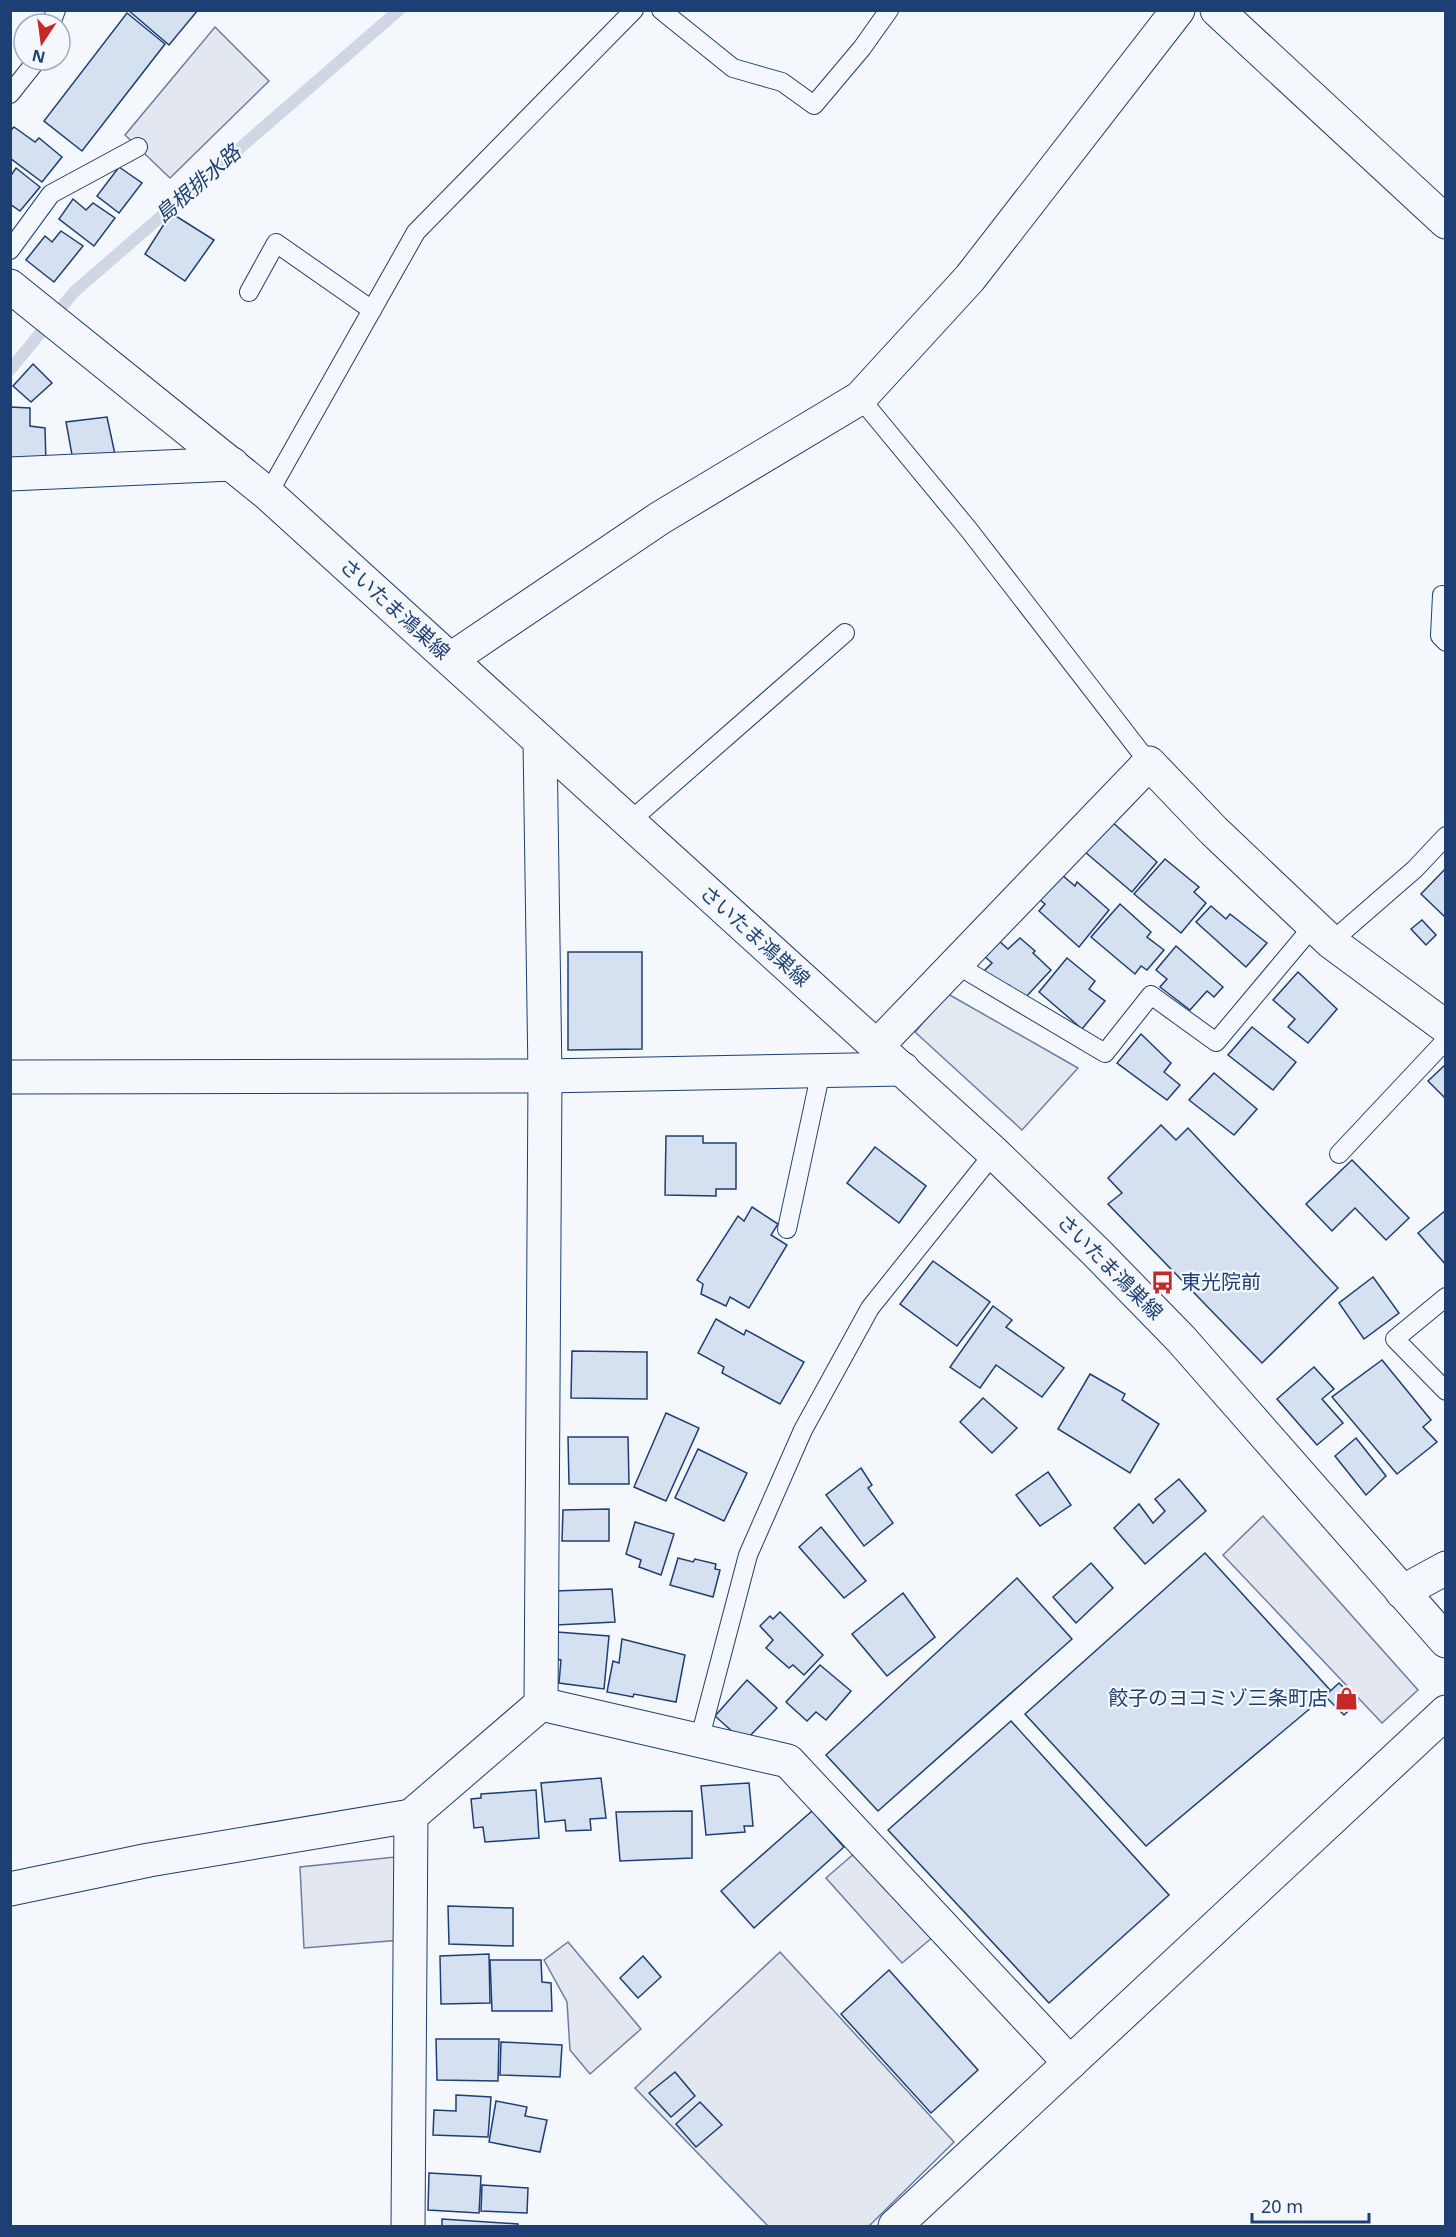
<svg xmlns="http://www.w3.org/2000/svg" width="1456" height="2237" viewBox="0 0 1456 2237" font-family="'Noto Sans','Noto Sans JP',sans-serif">
  <rect width="100%" height="100%" fill="#f4f7fb"/>
  <!-- green -->
  <polygon fill="#e3e9f0" stroke="#687fa3" stroke-width="1.5" points="948,994 1078,1068 1022,1130 915,1032"/>
  <!-- parking -->
  <g fill="#e3e8f0" stroke="#687fa3" stroke-width="1.5">
    <polygon points="215,27 269,81 170,178 125,135"/>
    <polygon points="1263,1516 1418,1690 1382,1723 1223,1555"/>
    <polygon points="856,1852 933,1937 902,1963 826,1878"/>
    <polygon points="395,1857 401,1940 304,1948 300,1867"/>
    <polygon points="568,1942 641,2029 590,2074 570,2050 567,2002 544,1960"/>
    <polygon points="780,1952 954,2142 869,2226 768,2226 635,2088"/>
  </g>
  <g fill="none" stroke-linecap="round" stroke-linejoin="round">
    <!-- stream -->
    <polyline stroke="#cfd7e4" stroke-width="12" points="10,370 74,292 399,10"/>
  </g>
  <!-- building -->
  <g fill="#d5e0f0" stroke="#1d3f73" stroke-width="1.5">
    <polygon points="128,10 198,10 169,45"/>
    <polygon points="127,13 165,44 82,151 44,121"/>
    <polygon points="14,127 35,142 39,138 62,157 42,182 10,158 10,131"/>
    <polygon points="119,167 142,183 119,213 97,196"/>
    <polygon points="16,168 40,187 20,211 10,204 10,173 12,174"/>
    <polygon points="73,199 86,210 93,203 115,218 94,246 59,219"/>
    <polygon points="171,213 214,240 185,281 145,254"/>
    <polygon points="61,231 83,246 54,282 26,260 45,236 52,242"/>
    <polygon points="33,364 52,383 31,402 13,386"/>
    <polygon points="10,407 30,408 30,426 45,428 46,464 10,464"/>
    <polygon points="107,417 116,459 74,466 66,422"/>
    <polygon points="1111,821 1157,862 1132,892 1085,852"/>
    <polygon points="1165,859 1199,887 1194,892 1206,903 1181,933 1134,894"/>
    <polygon points="1446,868 1446,918 1421,894"/>
    <polygon points="1062,875 1075,886 1077,882 1109,910 1079,947 1039,911 1045,904 1040,900"/>
    <polygon points="1120,904 1151,932 1147,937 1164,950 1147,970 1141,966 1135,974 1091,937"/>
    <polygon points="1211,906 1226,919 1230,914 1267,943 1246,967 1196,922"/>
    <polygon points="1422,920 1436,935 1426,945 1411,929"/>
    <polygon points="1020,938 1035,951 1033,953 1051,970 1024,999 1009,985 1006,988 984,971 992,963 983,955 997,939 1008,949"/>
    <polygon points="1176,946 1223,987 1214,997 1207,991 1190,1010 1160,987 1167,979 1156,970"/>
    <polygon points="568,952 642,952 642,1049 568,1050"/>
    <polygon points="1067,958 1095,981 1089,989 1105,1001 1082,1029 1039,992"/>
    <polygon points="1298,972 1337,1009 1308,1043 1288,1027 1295,1019 1273,1000"/>
    <polygon points="1252,1027 1296,1062 1273,1090 1228,1055"/>
    <polygon points="1141,1034 1171,1063 1164,1072 1180,1085 1167,1100 1117,1063"/>
    <polygon points="1446,1064 1446,1099 1428,1081"/>
    <polygon points="1214,1073 1257,1109 1234,1135 1189,1100"/>
    <polygon points="1161,1125 1176,1140 1188,1128 1338,1288 1262,1363 1108,1204 1122,1193 1108,1178"/>
    <polygon points="666,1136 703,1136 703,1143 736,1143 736,1189 716,1189 716,1196 665,1195"/>
    <polygon points="875,1147 926,1186 899,1223 847,1183"/>
    <polygon points="1352,1160 1409,1218 1386,1240 1355,1208 1332,1231 1306,1204"/>
    <polygon points="752,1207 778,1224 771,1235 787,1245 749,1308 730,1297 726,1306 701,1294 703,1284 697,1280 738,1216 744,1221"/>
    <polygon points="1446,1210 1446,1265 1418,1233"/>
    <polygon points="933,1261 990,1302 957,1346 900,1304"/>
    <polygon points="1373,1277 1399,1313 1364,1339 1339,1303"/>
    <polygon points="993,1306 1012,1320 1006,1327 1064,1368 1042,1397 996,1365 980,1388 950,1367"/>
    <polygon points="716,1319 744,1335 746,1330 804,1362 780,1404 722,1373 724,1367 698,1353"/>
    <polygon points="572,1351 647,1352 647,1399 571,1398"/>
    <polygon points="1382,1360 1431,1420 1423,1427 1437,1442 1397,1474 1332,1397"/>
    <polygon points="1314,1367 1334,1389 1322,1399 1343,1423 1317,1445 1277,1399"/>
    <polygon points="1090,1374 1125,1394 1122,1400 1159,1424 1130,1473 1058,1429"/>
    <polygon points="983,1398 1017,1428 992,1453 960,1422"/>
    <polygon points="666,1413 699,1428 666,1501 634,1487"/>
    <polygon points="568,1437 628,1437 629,1484 569,1484"/>
    <polygon points="1356,1438 1386,1476 1366,1495 1335,1456"/>
    <polygon points="698,1449 747,1473 724,1521 675,1498"/>
    <polygon points="861,1468 872,1485 868,1488 893,1523 864,1546 826,1495"/>
    <polygon points="1048,1472 1071,1505 1040,1526 1016,1495"/>
    <polygon points="1179,1479 1206,1511 1145,1564 1114,1528 1139,1504 1153,1523 1165,1511 1155,1499"/>
    <polygon points="609,1509 609,1541 562,1541 563,1510"/>
    <polygon points="635,1522 674,1534 661,1575 639,1567 641,1560 626,1554"/>
    <polygon points="821,1527 866,1581 844,1598 799,1547"/>
    <polygon points="1205,1553 1331,1691 1146,1846 1025,1714"/>
    <polygon points="678,1558 693,1562 695,1559 716,1564 715,1569 720,1570 713,1597 670,1585"/>
    <polygon points="1091,1563 1113,1588 1076,1623 1053,1597"/>
    <polygon points="1017,1578 1072,1639 878,1811 826,1755"/>
    <polygon points="612,1589 615,1622 556,1625 554,1591"/>
    <polygon points="903,1593 935,1637 887,1676 852,1634"/>
    <polygon points="780,1612 823,1655 804,1675 793,1665 789,1668 766,1648 773,1640 760,1626 770,1616 773,1619"/>
    <polygon points="557,1632 609,1636 604,1689 559,1683 561,1660 555,1659"/>
    <polygon points="622,1639 685,1655 676,1702 634,1694 633,1697 607,1692 613,1661 619,1663"/>
    <polygon points="820,1665 851,1691 826,1720 816,1712 807,1721 786,1702"/>
    <polygon points="747,1680 777,1708 744,1742 715,1716"/>
    <polygon points="1339,1683 1358,1702 1344,1715 1325,1696"/>
    <polygon points="1011,1721 1169,1895 1049,2003 888,1830"/>
    <polygon points="601,1778 606,1818 590,1819 591,1830 566,1831 565,1820 545,1822 541,1783"/>
    <polygon points="749,1783 753,1826 744,1826 745,1832 706,1835 701,1786"/>
    <polygon points="536,1790 539,1838 485,1842 483,1827 474,1828 471,1799 481,1798 481,1794"/>
    <polygon points="692,1811 692,1858 620,1861 616,1812"/>
    <polygon points="812,1811 844,1847 754,1928 721,1891"/>
    <polygon points="448,1906 513,1908 513,1946 449,1944"/>
    <polygon points="489,1954 490,2003 441,2004 440,1956"/>
    <polygon points="643,1956 661,1977 638,1998 620,1978"/>
    <polygon points="490,1960 541,1960 542,1982 551,1983 552,2011 492,2011"/>
    <polygon points="889,1970 978,2070 931,2113 841,2014"/>
    <polygon points="436,2039 499,2039 498,2081 437,2080"/>
    <polygon points="501,2042 562,2045 560,2077 500,2075"/>
    <polygon points="675,2072 695,2096 671,2117 649,2093"/>
    <polygon points="456,2095 491,2097 488,2137 433,2135 434,2110 456,2111"/>
    <polygon points="496,2101 527,2107 525,2116 547,2120 540,2152 489,2142"/>
    <polygon points="700,2102 722,2125 696,2147 676,2124"/>
    <polygon points="429,2173 481,2176 479,2213 428,2210"/>
    <polygon points="482,2185 528,2188 527,2213 481,2211"/>
    <polygon points="442,2219 518,2224 518,2226 442,2226"/>
  </g>
  <g fill="none" stroke-linecap="round" stroke-linejoin="round">
    <defs>
      <g id="service">
        <polyline points="661,10 733,68 782,82 814,105 862,48 889,10"/>
        <polyline points="51,24 56,10"/>
        <polyline points="10,94 37,60"/>
        <polyline points="10,250 51,194 138,147"/>
        <polyline points="249,292 276,243 372,310"/>
        <polyline points="860,398 969,530 1149,763"/>
        <polyline points="268,494 416,232 634,10"/>
        <polyline points="1442,595 1440,636 1446,642"/>
        <polyline points="629,822 845,633"/>
        <polyline points="1331,942 1415,869 1446,836"/>
        <polyline points="957,965 1105,1053 1151,995 1216,1042 1314,925"/>
        <polyline points="1339,1154 1446,1040"/>
        <polyline points="787,1229 821,1071"/>
        <polyline points="1446,1297 1395,1339 1446,1391"/>
        <polyline points="699,1741 748,1555 803,1430 870,1308 994,1153"/>
      </g>
      <g id="minor">
        <polyline points="1217,10 1446,222"/>
        <polyline points="10,474 232,464"/>
        <polyline points="451,659 660,518 860,398 970,278 1178,10"/>
        <polyline points="877,1046 1149,763 1214,831 1331,942 1446,1027"/>
        <polyline points="1402,1592 1446,1568"/>
        <polyline points="541,1704 788,1761 1070,2063"/>
        <polyline points="10,1889 149,1860 411,1816"/>
        <polyline points="408,2226 411,1816 541,1704 545,1076 540,741"/>
        <polyline points="895,2226 1446,1712"/>
      </g>
      <polyline id="tertiary" points="10,1077 545,1076 903,1069"/>
      <polyline id="primary" points="10,286 268,494 994,1153 1096,1252 1181,1339 1446,1641"/>
    </defs>
    <!-- service casing -->
    <use href="#service" stroke="#1d3f73" stroke-width="20"/>
    <!-- minor casing -->
    <use href="#minor" stroke="#1d3f73" stroke-width="35"/>
    <!-- tertiary casing -->
    <use href="#tertiary" stroke="#1d3f73" stroke-width="35"/>
    <!-- primary casing -->
    <use href="#primary" stroke="#1d3f73" stroke-width="35"/>
    <!-- service -->
    <use href="#service" stroke="#f4f7fb" stroke-width="18"/>
    <!-- minor -->
    <use href="#minor" stroke="#f4f7fb" stroke-width="33"/>
    <!-- tertiary -->
    <use href="#tertiary" stroke="#f4f7fb" stroke-width="33"/>
    <!-- primary -->
    <use href="#primary" stroke="#f4f7fb" stroke-width="33"/>
  </g>
  <!-- icons -->
  <defs>
    <symbol id="bus-bare" viewBox="-9 -9 18 18"><path d="M-5-6H5V4H4V6H2V4H-2V6H-4V4H-5ZM-3.5-4V0h7V-4ZM-3.5 1.2v1.5H-2V1.2ZM2 1.2v1.5H3.5V1.2Z" fill="#c62828" stroke="#f4f7fb" stroke-width="2.5" paint-order="stroke"/></symbol>
    <symbol id="shop-bare" viewBox="-9 -9 18 18"><path d="M-5-2.5h2.3a2.7 3.5 0 0 1 5.4 0H5L5.5 6h-11ZM-1.5-2.5h3a1.5 2.3 0 0 0-3 0Z" fill="#c62828" stroke="#f4f7fb" stroke-width="2.5" paint-order="stroke"/></symbol>
  </defs>
  <g fill-rule="evenodd">
    <use href="#bus-bare" x="1146" y="1266" width="33" height="33"/>
    <use href="#shop-bare" x="1330" y="1682" width="33" height="33"/>
  </g>
  <g text-anchor="middle" stroke-width="4.5" stroke-linejoin="round" paint-order="stroke">
    <!-- street labels -->
    <g font-size="20" fill="#1d3f73" stroke="#f4f7fb">
      <text transform="translate(395 609) rotate(42)" y="7">さいたま鴻巣線</text>
      <text transform="translate(755 936) rotate(42)" y="7">さいたま鴻巣線</text>
      <text transform="translate(1110 1267) rotate(45)" y="7">さいたま鴻巣線</text>
    </g>
    <!-- poi labels -->
    <g font-size="20" fill="#1d3f73" stroke="#f4f7fb" text-anchor="start">
      <text x="1181" y="1289">東光院前</text>
      <text x="1328" y="1705" text-anchor="end">餃子のヨコミゾ三条町店</text>
    </g>
    <!-- water labels -->
    <g font-size="21" font-style="italic" fill="#1d3f73" stroke="#f4f7fb">
      <text transform="translate(198 184) rotate(-41)" y="7">島根排水路</text>
    </g>
  </g>
  <!-- border -->
  <rect width="1456" height="2237" fill="none" stroke="#1d3f73" stroke-width="24"/>
  <!-- north arrow -->
  <g transform="translate(42 42) rotate(193)"><circle r="28" fill="#f4f7fb" stroke="#9eadc5" stroke-width="1.5"/>
  <path d="M0-4.5L10 22L0 15L-10 22Z" fill="#c62828"/>
  <text y="-9" font-size="16" font-weight="bold" text-anchor="middle" fill="#1d3f73">N</text>
  </g>
  <!-- scale -->
  <path d="M1252 2213v9h117v-9" fill="none" stroke="#1d3f73" stroke-width="3"/>
  <text x="1261" y="2213" font-size="18" fill="#1d3f73" stroke="#f4f7fb" stroke-width="4.5" paint-order="stroke">20 m</text>
</svg>
